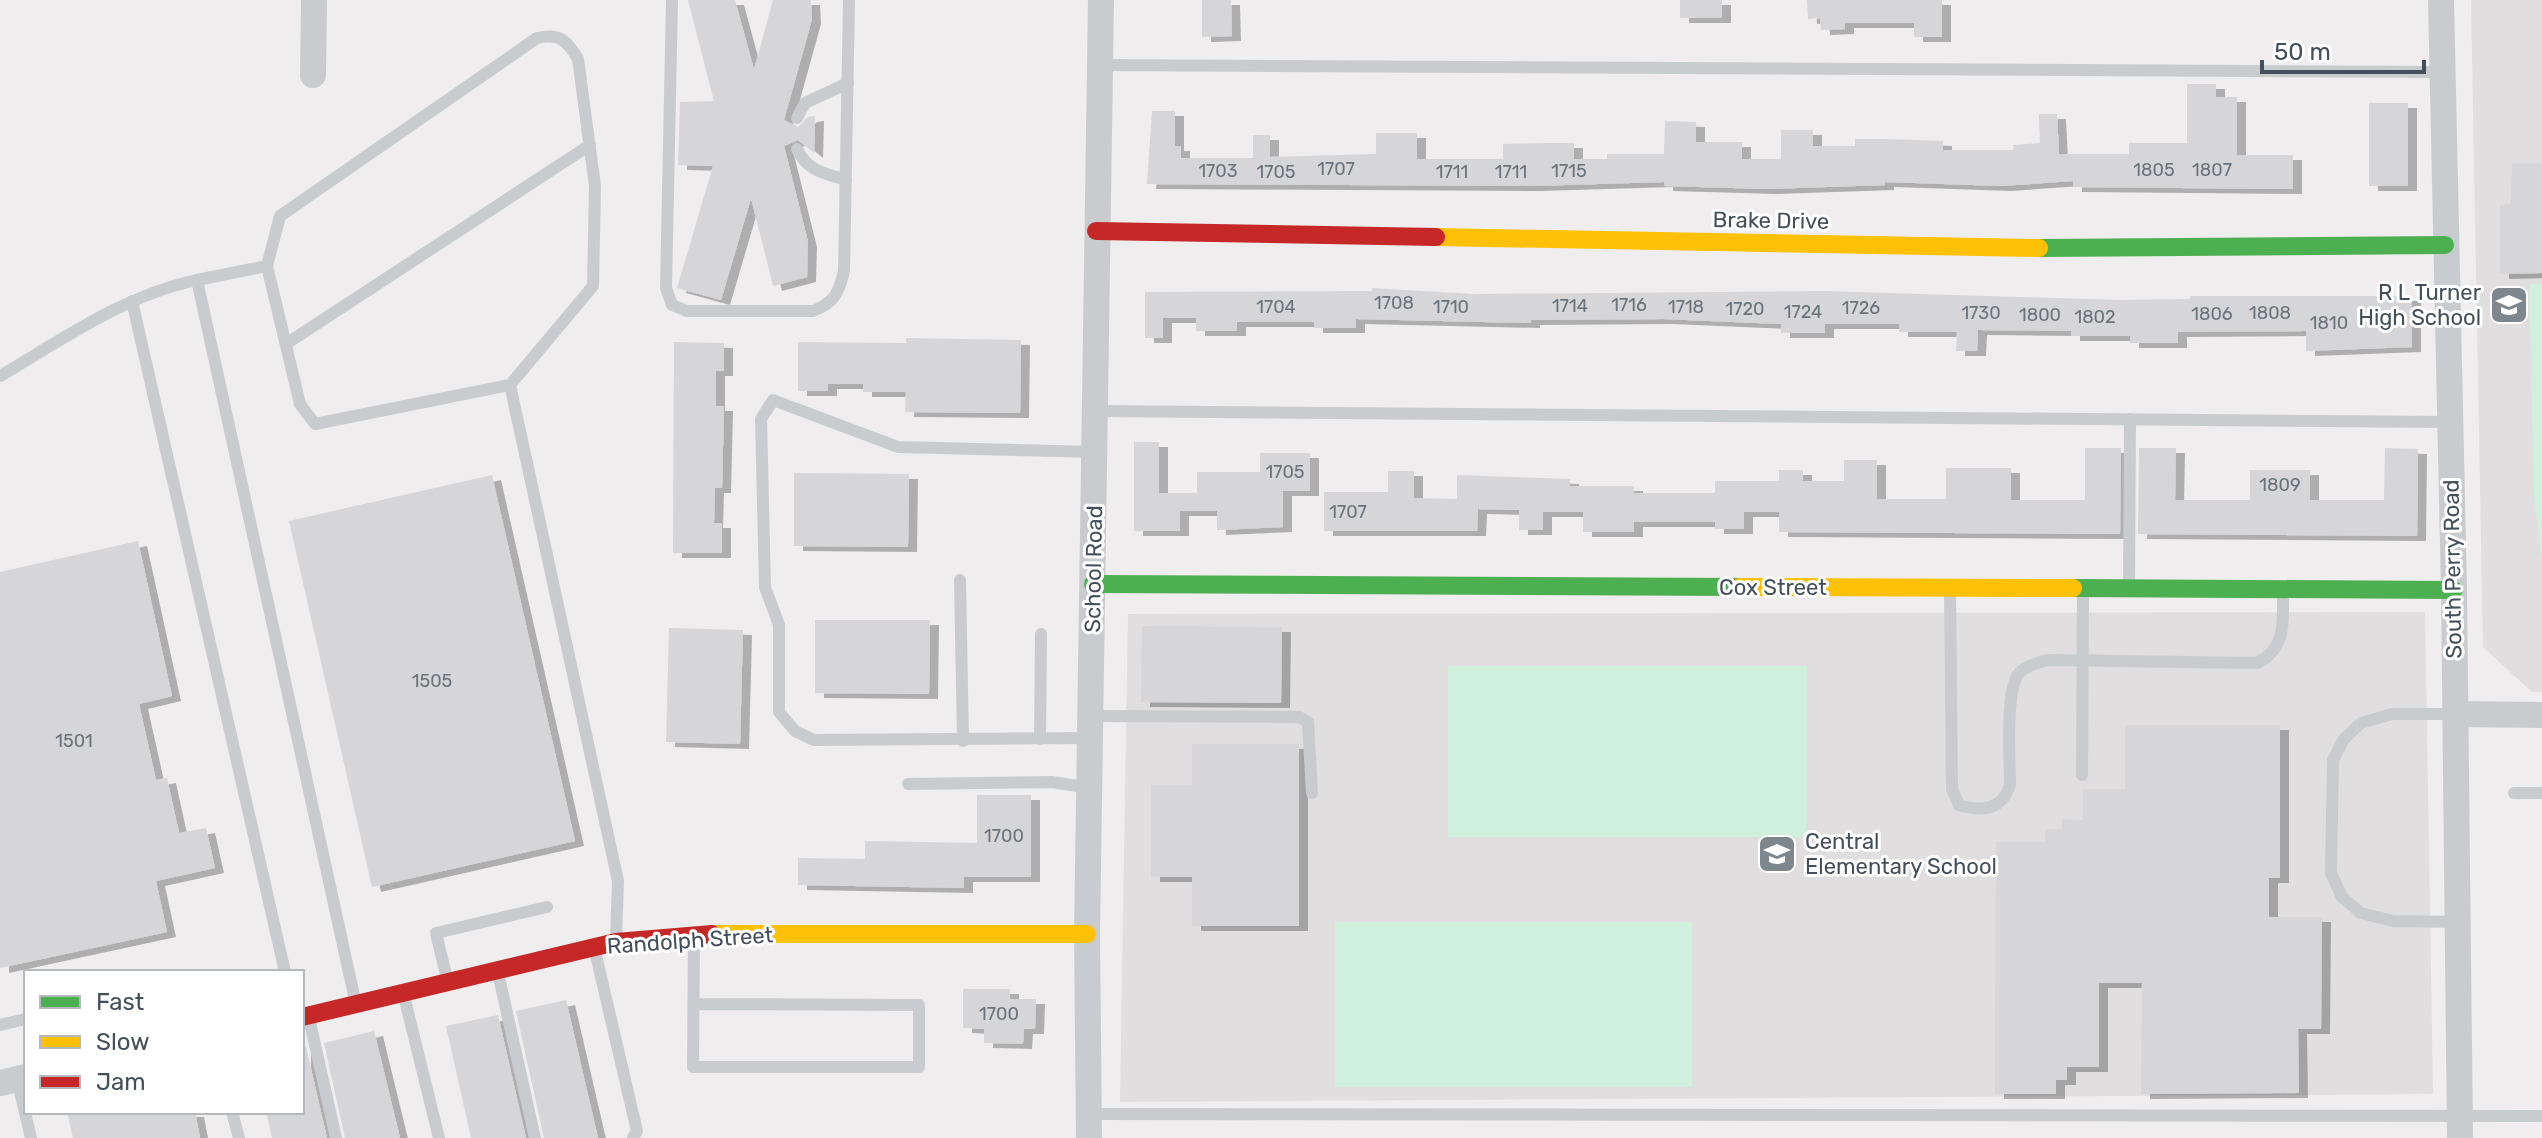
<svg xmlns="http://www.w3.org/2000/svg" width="2542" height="1138" viewBox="0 0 2542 1138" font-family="Rubik,sans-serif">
  <defs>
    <filter id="shadow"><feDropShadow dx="9" dy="5" stdDeviation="0" flood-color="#0004"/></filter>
  </defs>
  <rect width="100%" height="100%" fill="#efeded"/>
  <!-- education -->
  <g fill="#e0dedf">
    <polygon points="2471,0 2542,0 2542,692 2532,692 2483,647"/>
    <polygon points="2425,612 2433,1094 1120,1102 1128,614"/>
  </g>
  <!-- green -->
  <g fill="#cff0dc">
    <polygon points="2529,284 2542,284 2542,563 2534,495"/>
    <rect x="1448" y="666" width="359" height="171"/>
    <rect x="1335" y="922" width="357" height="165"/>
  </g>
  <!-- building -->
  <g fill="#d6d5d7" filter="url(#shadow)">
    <polygon points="688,0 735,0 754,70 773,0 811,0 812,19 784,120 798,127 808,117 815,116 814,153 798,140 784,146 808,242 807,277 773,286 751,198 721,300 677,288 713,166 678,165 680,102 714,101"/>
    <polygon points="1202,0 1231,0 1232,36 1202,37"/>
    <rect x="1680" y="0" width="42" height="18"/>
    <polygon points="1807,0 1942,0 1942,37 1914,37 1914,23 1845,23 1845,29 1821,30 1820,18 1808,19"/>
    <polygon points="2187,84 2216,84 2216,97 2237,97 2237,155 2293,155 2293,189 2073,187 2073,181 2002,186 1885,182 1885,185 1767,189 1664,186 1664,182 1532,186 1147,184 1152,111 1175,111 1175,146 1181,146 1181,158 1253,158 1253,135 1270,135 1270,157 1376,154 1376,133 1417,133 1417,159 1503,159 1503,144 1548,143 1574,143 1574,159 1607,159 1607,154 1664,154 1665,121 1696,122 1696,142 1742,142 1742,159 1781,159 1781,130 1813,130 1813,146 1855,146 1855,139 1885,139 1943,141 1943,150 2014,150 2013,145 2040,143 2039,114 2057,114 2059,154 2129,154 2129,143 2187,143"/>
    <rect x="2369" y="103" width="39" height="83"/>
    <polygon points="2512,163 2542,163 2542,273 2500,274 2500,205 2511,204"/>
    <polygon points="1372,288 1473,294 1825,291 2120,300 2190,299 2190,296 2412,296 2412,347 2306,351 2306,331 2178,332 2178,343 2130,343 2130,336 2071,336 2071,331 1978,330 1977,351 1956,351 1957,332 1899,332 1899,324 1825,324 1825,333 1781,333 1781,324 1663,319 1531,320 1531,323 1356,319 1356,328 1314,328 1314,322 1237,322 1237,331 1196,331 1196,318 1163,318 1163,338 1145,338 1145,292 1372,291"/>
    <polygon points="906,338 1021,340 1020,413 905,412 906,392 863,392 863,384 828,384 828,391 798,391 798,342 906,343"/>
    <polygon points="674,342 724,343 724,371 716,371 716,406 724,406 722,488 715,488 714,523 722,523 722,553 673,553"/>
    <polygon points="1134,442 1159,442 1159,493 1197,493 1197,472 1260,472 1260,453 1310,453 1310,491 1283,491 1283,527 1217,530 1217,511 1180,511 1180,531 1134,531"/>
    <polygon points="2085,448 2121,448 2120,534 1779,532 1779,512 1744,512 1744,529 1715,529 1715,522 1634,522 1634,532 1583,532 1583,512 1543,512 1543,530 1519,530 1519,510 1478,509 1477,531 1324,531 1324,492 1388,492 1388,471 1414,471 1414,498 1457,499 1457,475 1570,479 1570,486 1634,486 1634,493 1715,493 1715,481 1779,481 1779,470 1803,470 1803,481 1844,481 1844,460 1877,460 1877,499 1946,499 1946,468 2011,468 2011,500 2085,500"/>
    <polygon points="2139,448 2176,448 2175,500 2250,500 2250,470 2310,470 2310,500 2384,500 2385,448 2418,449 2417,536 2138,534"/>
    <polygon points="794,473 909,474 908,547 794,546"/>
    <polygon points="492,475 575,841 372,887 289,521"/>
    <polygon points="138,541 172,696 139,704 156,780 167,778 179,833 206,828 215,868 156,881 167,932 0,968 0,572"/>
    <polygon points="815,620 930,620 929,694 815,693"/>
    <polygon points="1142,626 1282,627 1281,703 1141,702"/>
    <polygon points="669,628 743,630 740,744 666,742"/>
    <polygon points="2125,725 2280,725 2280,878 2269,878 2269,917 2322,917 2321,1029 2298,1029 2299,1093 2141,1094 2142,983 2099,983 2099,1067 2067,1067 2067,1080 2056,1080 2056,1094 1995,1094 1996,842 2045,842 2045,829 2062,829 2062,819 2083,820 2083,789 2125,789"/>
    <polygon points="1192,744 1299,744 1299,926 1192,926 1192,877 1151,877 1151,785 1192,785"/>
    <polygon points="977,795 1031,795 1031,877 964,877 964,888 798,885 798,858 865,859 865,841 977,843"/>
    <polygon points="963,989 1010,989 1010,999 1036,999 1035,1029 1024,1029 1023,1044 984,1043 984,1029 963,1028"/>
    <polygon points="566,1000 598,1138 544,1138 516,1011"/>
    <polygon points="498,1015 526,1138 471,1138 446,1026"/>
    <polygon points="374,1031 400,1138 345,1138 324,1043"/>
    <polygon points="306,1047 327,1138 272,1138 266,1112 302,1112 302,1048"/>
    <polygon points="67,1112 195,1112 200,1138 73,1138"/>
  </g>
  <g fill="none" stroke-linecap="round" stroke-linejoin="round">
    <!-- lane -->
    <g stroke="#c9ccce" stroke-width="12">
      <path d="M672,0L666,288L672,305L687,311H813C834,303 839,293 844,271L849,0"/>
      <polyline points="1100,65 2442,72"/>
      <polyline points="797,118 805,103 848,83"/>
      <path d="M797,149C807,171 824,173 846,180"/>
      <path d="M197,280L267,266L300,404L315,424L510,385L593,286L595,186L578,59C567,40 559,33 537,38L280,216L267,266"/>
      <polyline points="132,301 285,972"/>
      <polyline points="286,344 590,145"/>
      <path d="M0,376C63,339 125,295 197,280L355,1000"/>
      <polyline points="510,385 618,881 616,938"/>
      <polyline points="1094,411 2449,422"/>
      <polyline points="960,580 963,741"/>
      <polyline points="2129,584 2130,419"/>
      <path d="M1950,591L1952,789L1959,805C1982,812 2002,810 2010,785C2010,761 2005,690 2019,673C2027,665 2037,663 2047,660L2257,663C2287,649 2283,620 2283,591"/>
      <polyline points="2456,714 2392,714 2361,723 2344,739 2333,760 2331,873 2342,897 2361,913 2393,921 2457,922"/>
      <polyline points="1090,716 1299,717 1308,722 1312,793"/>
      <polyline points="1090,738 814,740 795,731 779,712 779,625 765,587 761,419 773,400 898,447 1094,452"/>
      <polyline points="1040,739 1041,634"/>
      <polyline points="2082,775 2083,592"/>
      <polyline points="908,784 1052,782 1090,788"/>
      <polyline points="2514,793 2542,793"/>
      <polyline points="595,951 637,1131 633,1138"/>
      <polyline points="498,973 535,1138"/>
      <polyline points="447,979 436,933 547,907"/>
      <polyline points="404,996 439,1138"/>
      <polyline points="694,1004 919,1005 919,1067 693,1067 694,939"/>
      <polyline points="309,1018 336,1138"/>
      <polyline points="0,1025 26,1019"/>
      <polyline points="17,1079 31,1138"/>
      <polyline points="232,1112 239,1138"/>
      <polyline points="1089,1114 2542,1116"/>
    </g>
    <!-- street -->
    <g stroke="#c9ccce" stroke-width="26">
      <polyline points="2441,0 2454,590 2460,1138"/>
      <polyline points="313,75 314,0"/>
      <polyline points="2456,714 2542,715"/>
      <polyline points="0,1083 26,1077"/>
      <polyline points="1089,1138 1087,934 1101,0"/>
    </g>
    <!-- fast -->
    <g stroke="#4caf50" stroke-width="18">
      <polyline points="2039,248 2445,245"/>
      <polyline points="1093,584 1740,587"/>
      <polyline points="2073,588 2454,590"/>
    </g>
    <!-- slow -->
    <g stroke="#ffc107" stroke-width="18">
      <polyline points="1436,237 2039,248"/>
      <polyline points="1740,587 2073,588"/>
      <polyline points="712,934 1087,934"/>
    </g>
    <!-- jam -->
    <g stroke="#c62828" stroke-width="18">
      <polyline points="1096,231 1436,237"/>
      <polyline points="302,1017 616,942 712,934"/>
    </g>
  </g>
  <!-- icons -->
  <defs>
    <symbol id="school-square" viewBox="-11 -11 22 22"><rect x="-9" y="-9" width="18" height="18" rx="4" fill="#7f878e" stroke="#fff"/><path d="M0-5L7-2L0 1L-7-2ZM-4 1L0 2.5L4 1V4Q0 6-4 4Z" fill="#fff"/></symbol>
  </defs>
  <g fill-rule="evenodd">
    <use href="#school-square" x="2487" y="283" width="44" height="44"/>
    <use href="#school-square" x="1755" y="832" width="44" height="44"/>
  </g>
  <g text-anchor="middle" stroke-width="6" stroke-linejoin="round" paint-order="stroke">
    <!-- number labels -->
    <g font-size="18" fill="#69737b">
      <text x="1336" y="175">1707</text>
      <text x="2154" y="176">1805</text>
      <text x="2212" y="176">1807</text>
      <text x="1218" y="177">1703</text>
      <text x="1569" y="177">1715</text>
      <text x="1276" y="178">1705</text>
      <text x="1452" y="178">1711</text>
      <text x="1511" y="178">1711</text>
      <text x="1394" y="309">1708</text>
      <text x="1629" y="311">1716</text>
      <text x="1570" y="312">1714</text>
      <text x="1276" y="313">1704</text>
      <text x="1451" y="313">1710</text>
      <text x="1686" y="313">1718</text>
      <text x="1861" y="314">1726</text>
      <text x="1745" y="315">1720</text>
      <text x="1803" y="318">1724</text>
      <text x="1981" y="319">1730</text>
      <text x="2270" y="319">1808</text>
      <text x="2212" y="320">1806</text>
      <text x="2040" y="321">1800</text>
      <text x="2095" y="323">1802</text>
      <text x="2329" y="329">1810</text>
      <text x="1285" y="478">1705</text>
      <text x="2280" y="491">1809</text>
      <text x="1348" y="518">1707</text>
      <text x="432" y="687">1505</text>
      <text x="74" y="747">1501</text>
      <text x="1004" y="842">1700</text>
      <text x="999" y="1020">1700</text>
    </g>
    <!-- street labels -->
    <g font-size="22" fill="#43505b" stroke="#fff">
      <text transform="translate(1771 220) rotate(1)" y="8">Brake Drive</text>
      <text transform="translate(1093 569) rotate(-89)" y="8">School Road</text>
      <text transform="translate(2452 569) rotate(-91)" y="8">South Perry Road</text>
      <text x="1773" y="595">Cox Street</text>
      <text transform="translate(690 940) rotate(-4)" y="8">Randolph Street</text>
    </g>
    <!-- poi labels -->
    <g font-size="22" fill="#43505b" stroke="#fff" text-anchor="end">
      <text x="2481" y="300">R L Turner<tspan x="2481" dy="25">High School</tspan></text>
      <text x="1805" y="849" text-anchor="start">Central<tspan x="1805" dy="25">Elementary School</tspan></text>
    </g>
  </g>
  <!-- legend -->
  <rect x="24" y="970" width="280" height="144" fill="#ffffff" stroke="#b4b9bd" stroke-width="2"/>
  <rect x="40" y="996" width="40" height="12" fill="#4caf50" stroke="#b4b9bd" stroke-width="2"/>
  <text x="96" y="1010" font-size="24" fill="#43505b">Fast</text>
  <rect x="40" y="1036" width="40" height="12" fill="#ffc107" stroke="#b4b9bd" stroke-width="2"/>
  <text x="96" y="1050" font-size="24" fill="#43505b">Slow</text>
  <rect x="40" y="1076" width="40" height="12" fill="#c62828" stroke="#b4b9bd" stroke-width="2"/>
  <text x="96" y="1090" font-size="24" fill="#43505b">Jam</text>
  <!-- scale -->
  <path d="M2262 60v12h162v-12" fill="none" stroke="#43505b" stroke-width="4"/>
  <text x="2274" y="60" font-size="24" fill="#43505b" stroke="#ffffff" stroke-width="6" paint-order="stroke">50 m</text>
</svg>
